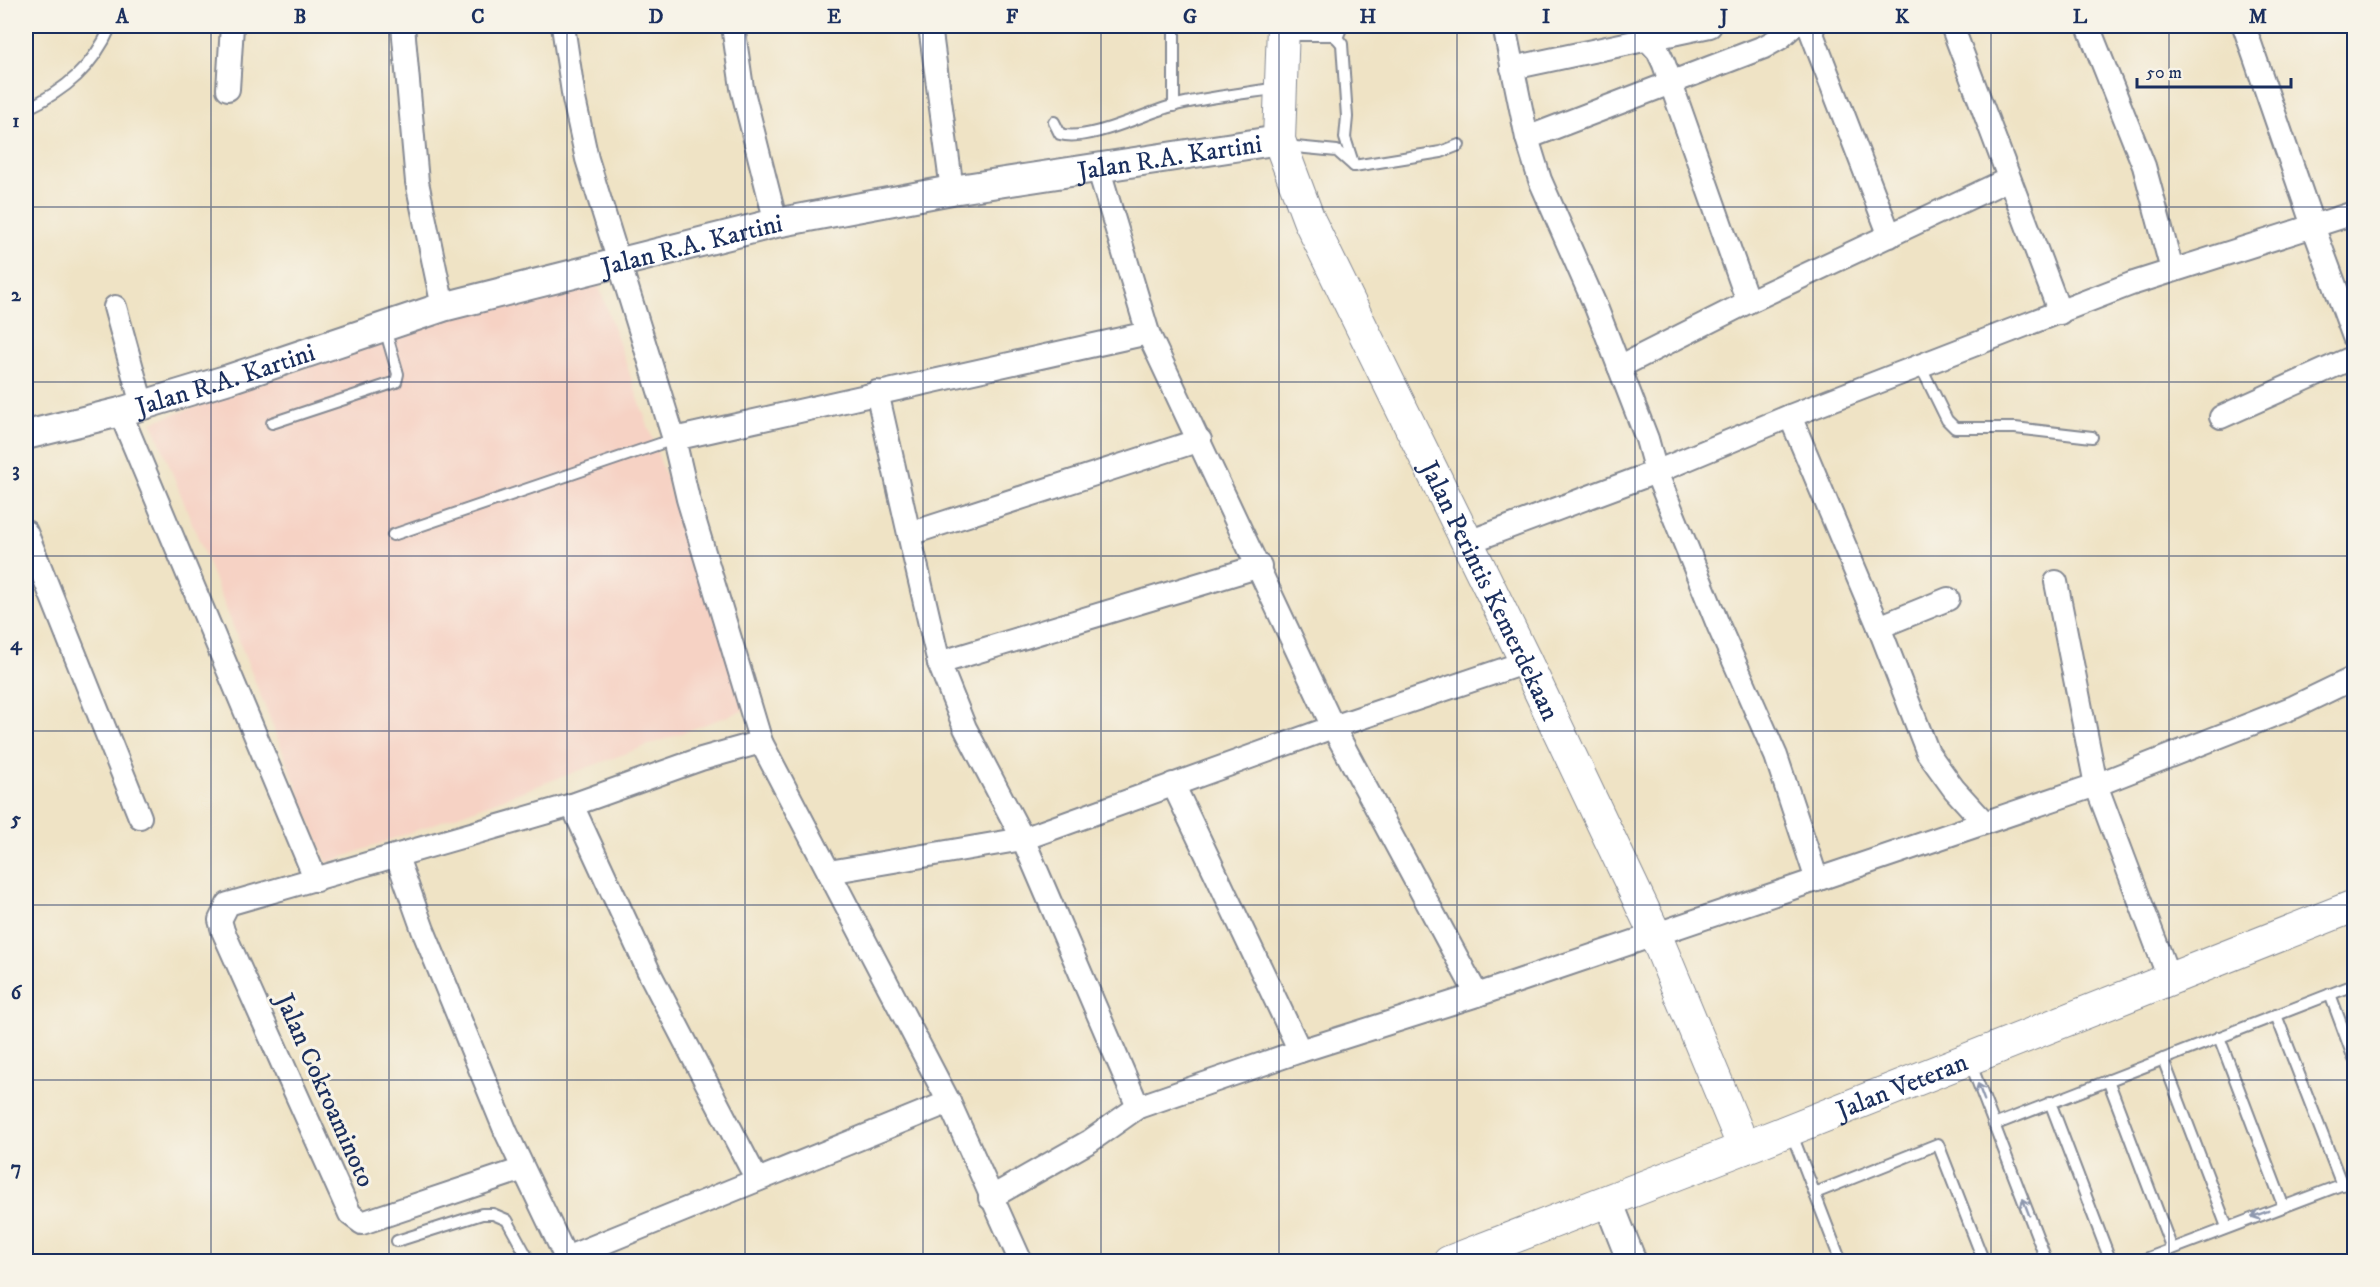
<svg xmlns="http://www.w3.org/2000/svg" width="2380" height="1287" viewBox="0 0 2380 1287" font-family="'IM FELL DW Pica',serif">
  <rect width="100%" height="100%" fill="#f7f3e8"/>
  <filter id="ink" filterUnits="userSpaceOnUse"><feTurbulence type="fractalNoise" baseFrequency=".0167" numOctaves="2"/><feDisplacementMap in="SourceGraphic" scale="12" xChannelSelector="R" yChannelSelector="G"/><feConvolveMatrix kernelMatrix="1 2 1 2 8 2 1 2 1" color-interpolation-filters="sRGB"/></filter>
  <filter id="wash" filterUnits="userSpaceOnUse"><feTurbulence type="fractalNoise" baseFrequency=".008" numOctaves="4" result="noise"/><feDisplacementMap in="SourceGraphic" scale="24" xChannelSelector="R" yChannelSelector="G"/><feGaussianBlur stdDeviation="1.35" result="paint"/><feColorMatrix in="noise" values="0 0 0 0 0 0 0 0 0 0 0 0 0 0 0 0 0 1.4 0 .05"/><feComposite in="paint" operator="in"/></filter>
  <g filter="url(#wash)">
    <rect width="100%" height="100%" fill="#efe3c5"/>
    <!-- built -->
    <polygon fill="#f6d2c4" points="592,266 747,709 327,863 152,422"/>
  </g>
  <g filter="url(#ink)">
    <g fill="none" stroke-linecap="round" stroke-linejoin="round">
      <defs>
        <g id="service">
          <polyline points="1286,35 1332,35 1337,38 1342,26"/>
          <polyline points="1174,106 1174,26"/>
          <path d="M26,109C66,90 93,67 111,26"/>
          <path d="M1054,122L1060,134C1089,142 1143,114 1172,106C1206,97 1243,94 1278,88"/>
          <polyline points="1285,146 1337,151 1354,166 1345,138 1347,117 1342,44 1337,38"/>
          <polyline points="1354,166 1441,152 1459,145"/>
          <polyline points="1921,367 1947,420 1955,428 2015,428 2092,437"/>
          <polyline points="272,423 396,382 398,374 385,329"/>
          <polyline points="393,535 674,439"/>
          <polyline points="2330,994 2354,1059"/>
          <polyline points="2276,1015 2342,1185"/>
          <polyline points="2219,1037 2283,1205"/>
          <polyline points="2163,1059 2227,1227"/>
          <polyline points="1970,1062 2047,1262"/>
          <polyline points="2108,1080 2172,1249"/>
          <polyline points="2050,1102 2111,1262"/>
          <polyline points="1994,1125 2354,985"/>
          <polyline points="1791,1132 1841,1262"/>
          <polyline points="1815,1193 1938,1144 1984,1262"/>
          <polyline points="397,1241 482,1214 493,1214 507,1220 530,1262"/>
          <polyline points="2138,1262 2354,1180"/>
        </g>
        <g id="minor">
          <polyline points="403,26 417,182 443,307"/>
          <polyline points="563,26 574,99 587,159 674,439 688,499 761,742 949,1102 1021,1262"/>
          <polyline points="733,26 742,88 776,223"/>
          <polyline points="930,26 952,190"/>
          <polyline points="1504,26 1527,138 1540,180 1596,307 1647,439 1656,472 1719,627 1776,756 1817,880"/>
          <polyline points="1809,26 1890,236"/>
          <polyline points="1952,26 2060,313"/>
          <polyline points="2088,26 2144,166 2172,270"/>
          <polyline points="2244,26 2313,226 2354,337"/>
          <polyline points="1646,38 1658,51 1664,64 1748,302"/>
          <polyline points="1512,68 1710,26"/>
          <polyline points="228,89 232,26"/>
          <polyline points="1527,138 1764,47 1780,38 1793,26"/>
          <polyline points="1098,167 1148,333 1333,727 1477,995"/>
          <polyline points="115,307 142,405"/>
          <polyline points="1619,367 1748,302 2009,179"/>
          <polyline points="877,392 909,534"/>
          <polyline points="120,412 316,880"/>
          <polyline points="1790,416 1879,627 1928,753 1954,789 1983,821"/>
          <polyline points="2221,417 2354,357"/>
          <polyline points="674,439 1148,333"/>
          <polyline points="26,532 140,817"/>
          <polyline points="1466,543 1656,472 1790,416 2131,284 2354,213"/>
          <polyline points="2056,582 2096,785 2294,707 2354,678"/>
          <polyline points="1879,627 1948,599"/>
          <polyline points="939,663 1260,566"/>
          <polyline points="1173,784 1300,1051 1477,995 2096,785 2169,978"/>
          <polyline points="572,805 650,974 756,1178"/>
          <polyline points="397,857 423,930 506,1132 568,1262"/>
          <polyline points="829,872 1023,839 1333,727 1526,662"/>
          <polyline points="1138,1107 1023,839 965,728 939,663 909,534 1200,440"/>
          <polyline points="523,1169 362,1223 350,1214 223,931 220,920 228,904 572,805 701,759 761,742"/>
          <polyline points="990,1198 1090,1141 1138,1107 1300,1051"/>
          <polyline points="566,1258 949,1102"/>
        </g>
        <g id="tertiary">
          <path id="s1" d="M26,435L120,412L229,379L443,307L776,223L952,190L1279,140"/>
          <polyline points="1608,1201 1632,1262"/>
        </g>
        <g id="secondary">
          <path id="s2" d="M1283,26L1279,140L1309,220L1526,662L1655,934L1744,1148"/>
          <path id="s3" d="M1449,1262L1744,1148L2354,906"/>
        </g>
      </defs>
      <!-- service casing -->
      <use href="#service" stroke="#858992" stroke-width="14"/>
      <!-- minor casing -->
      <use href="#minor" stroke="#858992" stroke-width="26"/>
      <!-- tertiary casing -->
      <use href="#tertiary" stroke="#858992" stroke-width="32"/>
      <!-- secondary casing -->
      <use href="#secondary" stroke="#858992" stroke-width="34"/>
      <!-- service -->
      <use href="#service" stroke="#fff" stroke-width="10"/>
      <!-- minor -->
      <use href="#minor" stroke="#fff" stroke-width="22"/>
      <!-- tertiary -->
      <use href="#tertiary" stroke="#fff" stroke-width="28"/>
      <!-- secondary -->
      <use href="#secondary" stroke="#fff" stroke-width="32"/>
    </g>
    <!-- one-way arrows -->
    <defs><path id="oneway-shaft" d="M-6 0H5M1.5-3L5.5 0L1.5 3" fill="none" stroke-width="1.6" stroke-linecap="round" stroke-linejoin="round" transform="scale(1.5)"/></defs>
    <g stroke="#8d97ae">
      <use href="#oneway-shaft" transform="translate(1981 1092) rotate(-111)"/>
      <use href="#oneway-shaft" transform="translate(2026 1207) rotate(-111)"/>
      <use href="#oneway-shaft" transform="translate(2260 1214) rotate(159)"/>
    </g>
  </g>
  <!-- grid -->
  <path fill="none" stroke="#1b2f5e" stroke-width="1.5" stroke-opacity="0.55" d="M211,26V1262M389,26V1262M567,26V1262M745,26V1262M923,26V1262M1101,26V1262M1279,26V1262M1457,26V1262M1635,26V1262M1813,26V1262M1991,26V1262M2169,26V1262M26,207H2354M26,382H2354M26,556H2354M26,731H2354M26,905H2354M26,1080H2354"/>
  <g text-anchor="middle" stroke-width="6" stroke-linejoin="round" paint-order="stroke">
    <!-- street labels -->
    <g font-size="26" fill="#1b2f5e" stroke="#f7f3e8">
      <text dy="9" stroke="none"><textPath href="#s1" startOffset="1179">Jalan R.A. Kartini</textPath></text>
      <text dy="9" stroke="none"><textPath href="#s1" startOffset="693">Jalan R.A. Kartini</textPath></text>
      <text dy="9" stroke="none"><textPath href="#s1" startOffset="207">Jalan R.A. Kartini</textPath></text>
      <text dy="9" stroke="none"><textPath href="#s2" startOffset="612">Jalan Perintis Kemerdekaan</textPath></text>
      <text dy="9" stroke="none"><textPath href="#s3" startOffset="486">Jalan Veteran</textPath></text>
      <text transform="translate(326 1090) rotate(66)" y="9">Jalan Cokroaminoto</text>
    </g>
  </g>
  <!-- margin -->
  <rect width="2380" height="1287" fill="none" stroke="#f7f3e8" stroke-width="66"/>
  <!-- scale -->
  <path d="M2137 78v9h154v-9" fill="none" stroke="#1b2f5e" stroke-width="3"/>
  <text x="2146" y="78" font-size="18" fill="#1b2f5e" stroke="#f7f3e8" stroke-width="4.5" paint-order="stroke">50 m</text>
  <rect x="33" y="33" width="2314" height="1221" fill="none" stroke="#1b2f5e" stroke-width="2"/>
  <g font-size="20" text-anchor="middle" font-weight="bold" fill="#1b2f5e">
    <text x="122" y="23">A</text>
    <text x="300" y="23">B</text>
    <text x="478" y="23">C</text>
    <text x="656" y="23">D</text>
    <text x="834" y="23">E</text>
    <text x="1012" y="23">F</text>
    <text x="1190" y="23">G</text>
    <text x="1368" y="23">H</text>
    <text x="1546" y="23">I</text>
    <text x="1724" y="23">J</text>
    <text x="1902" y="23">K</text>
    <text x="2080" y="23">L</text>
    <text x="2258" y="23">M</text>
    <text x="16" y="127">1</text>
    <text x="16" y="301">2</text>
    <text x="16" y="476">3</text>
    <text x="16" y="650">4</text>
    <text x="16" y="825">5</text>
    <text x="16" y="999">6</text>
    <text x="16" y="1174">7</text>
  </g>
</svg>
